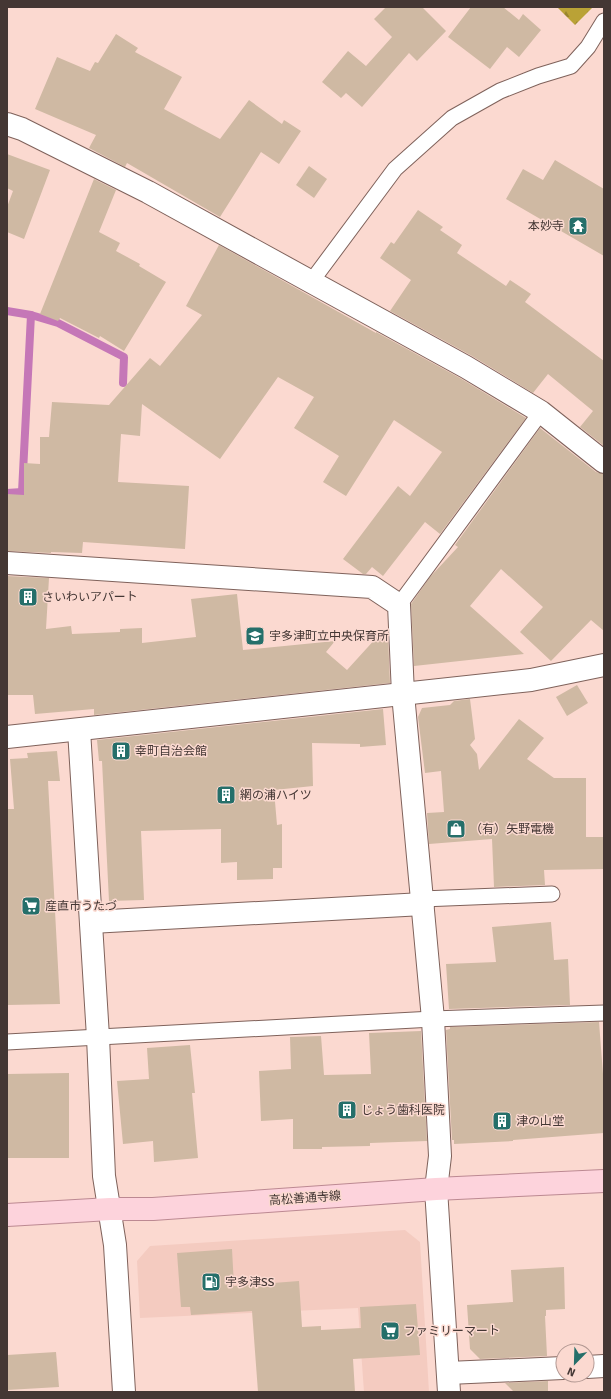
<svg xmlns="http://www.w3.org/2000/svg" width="611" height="1399" viewBox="0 0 611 1399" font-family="Signika,'Noto Sans JP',sans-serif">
  <defs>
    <pattern id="forest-firs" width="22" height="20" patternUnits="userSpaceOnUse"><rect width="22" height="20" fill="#baa236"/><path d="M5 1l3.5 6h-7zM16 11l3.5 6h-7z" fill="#99852e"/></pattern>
  </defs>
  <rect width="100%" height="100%" fill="#fbd9d0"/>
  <!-- built -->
  <polygon fill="#f4cbc0" points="405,1230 420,1242 429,1392 364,1392 358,1308 140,1318 137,1261 150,1246"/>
  <!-- forest -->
  <polygon fill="url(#forest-firs)" points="557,7 593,7 575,25"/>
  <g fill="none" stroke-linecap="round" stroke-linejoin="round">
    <!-- stream -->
    <g stroke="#c577b7" stroke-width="8">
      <polyline points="7,311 31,315 22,492 7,493"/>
      <polyline points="31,315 58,323 124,357 123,383"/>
    </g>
  </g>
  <!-- building -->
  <g fill="#cfb9a3">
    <polygon points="386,7 422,7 446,31 417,61 409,53 362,107 346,93 341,98 322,82 348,51 366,66 392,37 374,19"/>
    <polygon points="471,7 503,7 519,20 523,14 541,30 519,57 507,47 490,69 448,37"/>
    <polygon points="116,34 138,48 135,52 182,77 164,109 220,139 249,100 282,124 284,120 301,131 279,164 261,152 220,217 127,163 125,167 89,148 96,135 35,109 57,57 90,71 95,62 98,63"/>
    <polygon points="7,154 50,170 24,239 7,232 7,207 13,191 7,188"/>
    <polygon points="555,160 604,189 604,256 506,199 523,169 543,180"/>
    <polygon points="309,166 327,179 314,198 296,185"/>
    <polygon points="94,179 116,190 99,232 120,243 116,251 140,264 139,266 166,282 124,351 100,336 99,338 60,318 58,321 40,314"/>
    <polygon points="418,210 443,227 440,230 462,245 457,253 506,286 510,280 531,294 525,302 604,361 604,446 580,427 593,411 548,374 533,393 472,356 390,311 411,280 380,258 391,242 394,244"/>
    <polygon points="219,245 376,333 376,332 460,378 526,418 440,534 425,522 383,576 372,567 366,574 363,574 343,559 398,486 410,496 442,452 394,420 346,496 323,482 339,456 294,428 314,397 278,377 220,459 142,404 140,436 121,434 118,482 189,486 185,549 83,542 82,553 51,552 51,553 7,551 7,494 24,495 24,463 40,464 40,437 49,437 52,402 109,405 150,358 160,366 202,315 186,306"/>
    <polygon points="540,428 596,472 604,474 604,631 591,620 551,661 520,632 543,607 501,569 470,606 524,654 414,666 411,604 430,577 458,547 455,545"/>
    <polygon points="7,576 49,578 46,629 71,626 72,634 120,632 120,629 142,628 142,643 196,637 191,599 237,594 243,650 335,641 326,652 347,670 377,637 388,636 390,683 94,715 94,709 35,714 33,695 7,695"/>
    <polygon points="577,685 588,703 567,716 556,697"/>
    <polygon points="470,699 475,739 470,745 477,754 479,770 519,719 544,738 527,759 554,778 586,778 586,837 604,837 604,869 544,870 545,885 494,887 492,839 429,844 427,813 444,812 441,771 425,773 418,717 422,708 450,705 454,701"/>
    <polygon points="383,709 386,745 360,747 360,744 312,743 313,786 274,790 277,825 282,824 282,868 273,868 273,879 237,880 237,862 221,863 221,829 141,831 144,900 109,901 102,761 99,761 97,740"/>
    <polygon points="57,751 60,781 48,781 60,1004 7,1005 7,809 14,809 10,759 28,758 27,753"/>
    <polygon points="551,922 554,960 568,959 570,1005 449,1009 446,964 496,962 492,927"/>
    <polygon points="599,1022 604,1087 604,1133 513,1140 513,1141 454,1144 454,1140 452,1140 446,1030 450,1029 450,1027"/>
    <polygon points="421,1031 427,1141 370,1143 370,1146 322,1147 322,1149 293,1149 293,1119 261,1121 259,1071 291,1069 290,1037 321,1036 324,1075 371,1074 369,1033"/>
    <polygon points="190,1045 195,1093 192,1093 198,1158 154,1162 153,1141 123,1144 117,1081 149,1079 147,1048"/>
    <polygon points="69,1073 69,1158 7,1158 7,1074"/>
    <polygon points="232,1249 234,1286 299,1281 302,1327 321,1326 321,1330 361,1328 360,1307 416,1304 420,1355 353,1359 355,1392 258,1392 252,1311 191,1315 190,1307 181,1307 177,1253"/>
    <polygon points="564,1267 565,1309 546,1310 546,1316 545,1316 547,1356 480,1359 470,1349 467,1305 513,1302 511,1270"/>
    <polygon points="56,1352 59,1387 7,1390 7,1355"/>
    <polygon points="548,1381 548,1392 514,1392 505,1383"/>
  </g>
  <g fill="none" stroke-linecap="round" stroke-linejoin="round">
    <defs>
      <g id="service">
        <polyline points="311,282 395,169 452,118 500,91 538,76 571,66 588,47 604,21"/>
        <polyline points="399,605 541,412"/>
        <polyline points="422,899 552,894"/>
        <polyline points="7,1042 433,1019 604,1013"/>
      </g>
      <g id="minor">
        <polyline points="7,124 22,129 148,192 466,367 541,412 604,462"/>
        <polyline points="7,563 372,587 399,605 403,694 433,1019 440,1156 436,1189"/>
        <polyline points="7,737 531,680 604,665"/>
        <polyline points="91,922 423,904"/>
        <polyline points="587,1367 604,1366"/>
        <polyline points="448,1373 563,1368"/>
      </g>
      <g id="tertiary">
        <polyline points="79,730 98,1037 104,1176 115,1245 124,1392"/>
        <polyline points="436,1189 449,1392"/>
      </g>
      <polyline id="primary" points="7,1215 110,1209 153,1209 436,1189 604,1181"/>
    </defs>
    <!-- service casing -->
    <use href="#service" stroke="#7f625b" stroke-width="17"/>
    <!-- minor casing -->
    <use href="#minor" stroke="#7f625b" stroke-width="24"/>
    <!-- tertiary casing -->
    <use href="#tertiary" stroke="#7f625b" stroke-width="24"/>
    <!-- primary casing -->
    <use href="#primary" stroke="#bc8992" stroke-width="24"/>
    <!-- service -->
    <use href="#service" stroke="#fff" stroke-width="15"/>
    <!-- minor -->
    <use href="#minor" stroke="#fff" stroke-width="22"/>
    <!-- tertiary -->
    <use href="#tertiary" stroke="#fff" stroke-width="22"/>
    <!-- primary -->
    <use href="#primary" stroke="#fdd3dc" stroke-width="22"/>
  </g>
  <!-- icons -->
  <defs>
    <symbol id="temple-square" viewBox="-11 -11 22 22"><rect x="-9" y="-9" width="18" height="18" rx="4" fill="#256f6a" stroke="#fbd9d0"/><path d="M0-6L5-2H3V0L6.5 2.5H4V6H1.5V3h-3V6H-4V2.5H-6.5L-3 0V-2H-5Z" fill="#fff"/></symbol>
    <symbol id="building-square" viewBox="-11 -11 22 22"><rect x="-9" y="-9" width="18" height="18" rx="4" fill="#256f6a" stroke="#fbd9d0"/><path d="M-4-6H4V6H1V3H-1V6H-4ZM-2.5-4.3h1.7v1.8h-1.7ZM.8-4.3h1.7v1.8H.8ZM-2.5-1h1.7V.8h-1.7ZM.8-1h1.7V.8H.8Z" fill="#fff"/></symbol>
    <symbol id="school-square" viewBox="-11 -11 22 22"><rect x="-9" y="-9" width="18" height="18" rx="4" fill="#256f6a" stroke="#fbd9d0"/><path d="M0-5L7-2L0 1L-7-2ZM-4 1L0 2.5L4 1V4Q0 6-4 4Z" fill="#fff"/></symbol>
    <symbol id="shop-square" viewBox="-11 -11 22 22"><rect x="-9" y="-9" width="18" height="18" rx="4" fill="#256f6a" stroke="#fbd9d0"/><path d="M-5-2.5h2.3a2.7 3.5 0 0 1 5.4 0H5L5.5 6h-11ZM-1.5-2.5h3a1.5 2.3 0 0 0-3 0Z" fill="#fff"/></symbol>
    <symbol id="supermarket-square" viewBox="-11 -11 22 22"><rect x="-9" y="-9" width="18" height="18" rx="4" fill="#256f6a" stroke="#fbd9d0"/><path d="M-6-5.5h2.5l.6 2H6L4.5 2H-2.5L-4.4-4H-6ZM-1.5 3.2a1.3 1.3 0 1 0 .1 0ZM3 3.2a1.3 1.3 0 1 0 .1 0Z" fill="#fff"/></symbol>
    <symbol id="fuel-square" viewBox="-11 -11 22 22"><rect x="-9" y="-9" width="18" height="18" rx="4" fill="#256f6a" stroke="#fbd9d0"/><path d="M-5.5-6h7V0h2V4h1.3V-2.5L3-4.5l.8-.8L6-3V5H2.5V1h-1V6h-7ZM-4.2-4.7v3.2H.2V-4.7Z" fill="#fff"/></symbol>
  </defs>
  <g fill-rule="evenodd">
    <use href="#temple-square" x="567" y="215" width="22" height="22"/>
    <use href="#building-square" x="17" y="586" width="22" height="22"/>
    <use href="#school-square" x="244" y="625" width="22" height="22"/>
    <use href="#building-square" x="110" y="740" width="22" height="22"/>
    <use href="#building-square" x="215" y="784" width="22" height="22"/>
    <use href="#shop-square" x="445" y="818" width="22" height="22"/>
    <use href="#supermarket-square" x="20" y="895" width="22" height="22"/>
    <use href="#building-square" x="336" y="1099" width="22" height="22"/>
    <use href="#building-square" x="491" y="1110" width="22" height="22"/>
    <use href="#fuel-square" x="200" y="1271" width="22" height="22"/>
    <use href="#supermarket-square" x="379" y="1320" width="22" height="22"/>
  </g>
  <g text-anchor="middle" stroke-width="3" stroke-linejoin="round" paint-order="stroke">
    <!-- poi labels -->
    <g font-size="12" fill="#443734" stroke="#fbd9d0" text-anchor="start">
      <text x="564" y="230" text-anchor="end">本妙寺</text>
      <text x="42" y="601">さいわいアパート</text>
      <text x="269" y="640">宇多津町立中央保育所</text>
      <text x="135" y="755">幸町自治会館</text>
      <text x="240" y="799">網の浦ハイツ</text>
      <text x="470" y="833">（有）矢野電機</text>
      <text x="45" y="910">産直市うたづ</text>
      <text x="361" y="1114">じょう歯科医院</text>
      <text x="516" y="1125">津の山堂</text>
      <text x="225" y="1286">宇多津SS</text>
      <text x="404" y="1335">ファミリーマート</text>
    </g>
    <!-- street labels -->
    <g font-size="12" fill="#443734" stroke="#fbd9d0">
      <text transform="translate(305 1198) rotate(-4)" y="4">高松善通寺線</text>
    </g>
  </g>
  <!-- border -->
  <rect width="611" height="1399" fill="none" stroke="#443734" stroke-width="16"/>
  <!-- north arrow -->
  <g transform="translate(575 1363) rotate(203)"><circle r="19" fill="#fbd9d0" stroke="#b29892"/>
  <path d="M0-3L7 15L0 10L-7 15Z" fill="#256f6a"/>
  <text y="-6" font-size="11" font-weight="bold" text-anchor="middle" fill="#443734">N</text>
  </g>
</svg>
